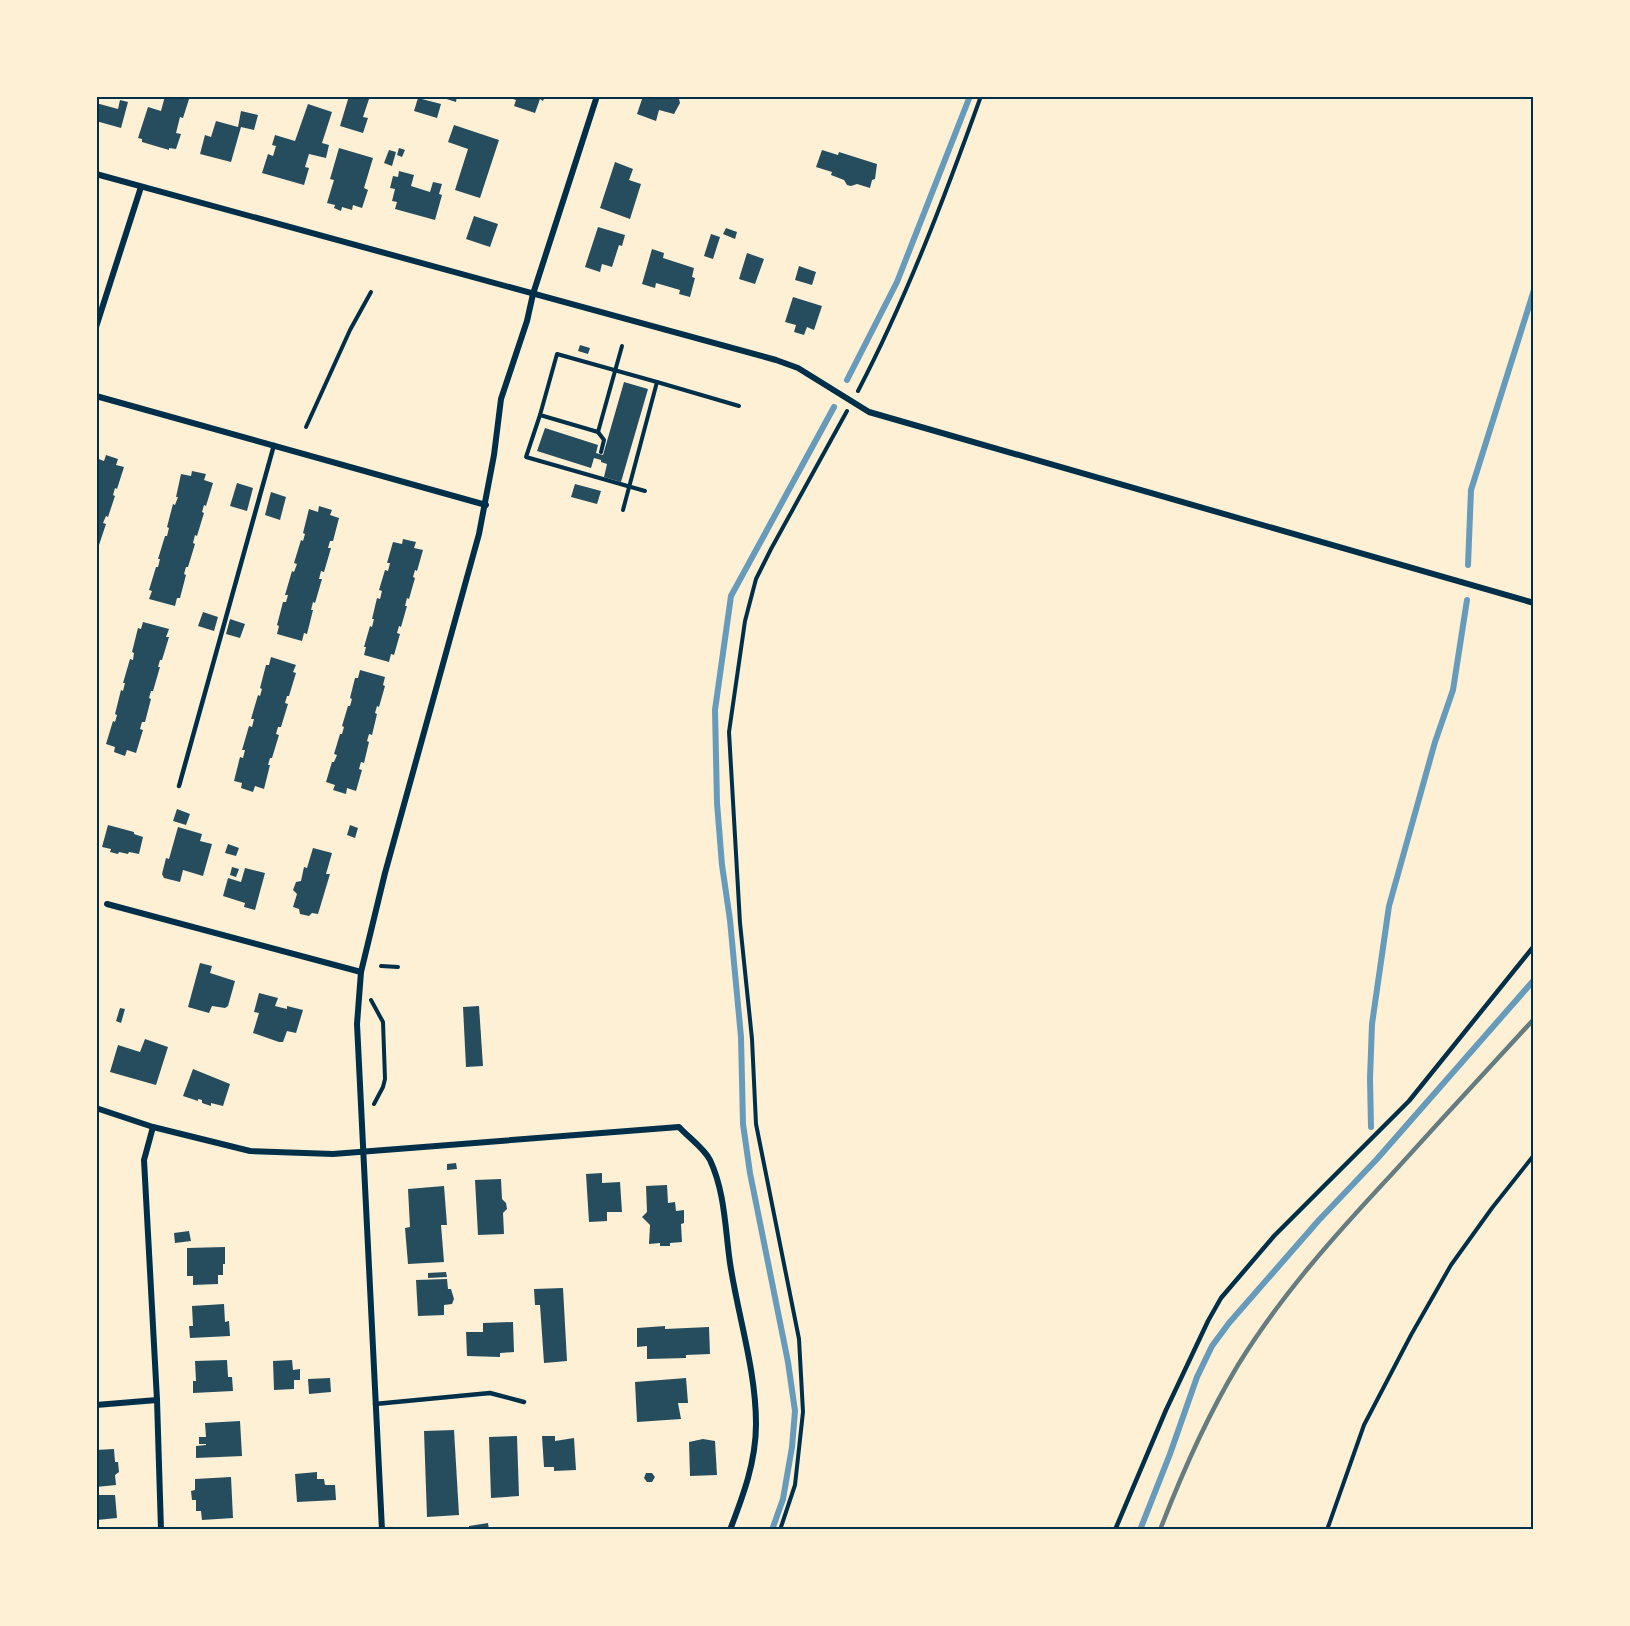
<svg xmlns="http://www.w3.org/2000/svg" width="1630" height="1626" viewBox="0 0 1630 1626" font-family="Roboto,sans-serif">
  <rect width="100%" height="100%" fill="#fdf0d5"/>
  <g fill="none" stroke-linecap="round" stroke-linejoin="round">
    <!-- stream -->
    <g stroke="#669bbc" stroke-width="6">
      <polyline points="847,380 897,282 970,96"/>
      <polyline points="1468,565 1471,490 1534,290"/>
      <polyline points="1371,1127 1370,1078 1372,1024 1389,906 1435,742 1453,690 1467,600"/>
      <polyline points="772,1530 783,1499 792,1447 795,1411 788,1362 750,1173 743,1124 741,1037 730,920 722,865 717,803 715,710 731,596 834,407"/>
      <polyline points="1140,1530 1170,1454 1197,1377 1212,1346 1229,1323 1319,1220 1377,1159 1534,980"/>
    </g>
  </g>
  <!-- building -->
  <g fill="#264d5e">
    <polygon points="165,96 190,96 183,118 180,117 176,133 181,134 176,149 169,148 169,150 142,142 142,139 138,138 148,107 161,111"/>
    <polygon points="349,96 370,96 363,117 368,118 363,133 340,126"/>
    <polygon points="437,96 457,96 456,102"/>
    <polygon points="504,96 545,96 543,101 540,99 535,113 514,106 516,100"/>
    <polygon points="643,96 673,96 679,99 680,103 674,114 659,110 656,121 637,114"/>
    <polygon points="418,98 441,104 437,118 414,111"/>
    <polygon points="120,100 128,102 121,128 96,121 96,103 118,109"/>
    <polygon points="308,104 332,112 322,143 329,145 326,158 309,154 305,167 309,168 304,185 262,173 268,154 273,156 276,146 272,145 275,135 295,141"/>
    <polygon points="241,111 258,115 254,130 241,127 231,162 200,154 205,135 211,137 216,121 238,127"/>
    <polygon points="454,125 499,140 480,198 455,190 468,149 448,142"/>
    <polygon points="339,148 373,158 364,188 368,190 362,208 353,205 352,210 342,207 341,211 334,208 335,205 327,203 334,180 330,179"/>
    <polygon points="399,148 405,150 402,157 397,155"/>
    <polygon points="389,150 396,152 392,166 384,163"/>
    <polygon points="822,150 838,155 839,152 877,164 875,179 872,180 870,188 857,184 851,186 847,185 844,180 831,175 832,172 816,167"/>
    <polygon points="615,162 633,169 629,180 641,184 630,219 600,208"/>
    <polygon points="399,171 414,175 411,186 430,192 433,182 442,184 439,194 442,195 435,220 395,209 397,202 392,201 395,189 390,188 393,176 398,177"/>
    <polygon points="474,216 498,224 490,247 466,239"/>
    <polygon points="598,227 625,235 622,246 619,245 612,267 602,264 600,272 585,267"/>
    <polygon points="726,228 737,232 735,239 723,234"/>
    <polygon points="711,234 720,237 713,259 704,256"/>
    <polygon points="652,249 664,253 663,258 694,268 692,277 695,278 690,297 679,294 680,290 656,283 655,288 642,284"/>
    <polygon points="747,253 764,259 755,284 739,279"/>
    <polygon points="799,266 816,272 812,285 795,280"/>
    <polygon points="793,297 822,306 814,330 807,327 804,335 794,332 796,325 785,322"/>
    <polygon points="580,345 590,348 588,354 578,351"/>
    <polygon points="624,382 648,389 621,482 604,477 607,464 601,462 601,460 594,458 591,468 537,451 545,428 598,445 596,453 603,455"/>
    <polygon points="106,455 118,459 116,465 124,467 117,489 115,488 113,495 115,496 108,517 106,516 103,523 106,524 99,545 96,544 96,458 104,461"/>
    <polygon points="192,471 206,474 204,480 213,483 206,506 204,505 202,512 204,513 197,536 195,535 193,543 195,544 188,567 186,567 184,574 186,575 180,598 177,598 175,606 149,599 152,591 149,590 156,567 158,567 160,559 158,559 165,536 167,536 169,528 167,527 173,504 175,505 178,497 176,497 181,474 191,476"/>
    <polygon points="237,483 253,488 247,511 230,506"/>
    <polygon points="575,484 601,491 597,504 571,497"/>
    <polygon points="271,492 286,497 280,520 265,515"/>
    <polygon points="319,506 332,510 330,515 339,518 333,541 330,541 328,548 331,548 324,572 321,571 319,579 322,579 315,603 313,602 311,610 313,610 307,634 304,633 302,641 277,634 279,626 277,625 283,602 286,602 288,595 285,595 292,571 294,572 297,564 294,563 301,540 303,541 305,534 303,533 309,509 318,512"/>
    <polygon points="403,539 416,542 414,548 423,550 417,571 415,570 413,577 415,578 409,599 407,598 405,606 407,606 401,627 399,626 397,633 400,634 394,655 391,654 389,662 364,655 366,647 364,647 370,626 372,627 374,619 372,619 377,598 380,599 382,591 379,590 385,570 388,571 390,563 387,563 393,542 402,544"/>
    <polygon points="203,612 218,617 214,631 198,626"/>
    <polygon points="230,619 245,624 240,638 226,634"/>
    <polygon points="143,622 169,629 166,637 169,637 162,660 160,660 158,667 160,667 153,691 151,691 149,698 151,699 145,722 142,722 140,729 143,730 136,753 127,750 125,756 114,752 115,747 106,744 113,721 115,722 117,715 115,714 121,690 123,691 125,683 123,683 130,659 133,660 134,653 132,652 138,628 141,629"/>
    <polygon points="271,657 296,665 293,672 296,673 289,696 287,696 285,703 288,704 281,727 278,727 276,734 279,735 272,758 270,758 268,765 270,765 264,789 255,786 253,792 241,788 242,783 234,781 240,757 243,758 245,750 242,750 249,726 252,727 254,719 251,719 258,695 260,696 262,689 260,688 266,665 269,665"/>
    <polygon points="360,670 385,677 383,685 385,686 379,707 377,706 375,713 377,714 372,735 369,734 367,741 369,742 364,763 361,762 359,769 362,770 356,791 347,788 346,794 333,790 335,785 326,782 332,762 334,762 337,755 334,754 340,734 342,734 344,727 342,726 348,706 350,706 352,699 350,698 355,678 358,678"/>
    <polygon points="177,809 190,814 186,825 173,821"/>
    <polygon points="108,825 134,832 134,834 143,837 139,854 129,852 128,854 119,852 118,854 110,852 111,849 102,847"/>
    <polygon points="350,825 358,828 355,838 347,835"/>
    <polygon points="178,827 202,834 200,841 212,844 203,876 183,870 180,882 164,878 162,874 166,858 169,859"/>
    <polygon points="228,844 239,848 236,856 225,853"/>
    <polygon points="313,848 332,853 326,874 330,874 318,914 312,913 309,916 300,914 299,909 293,907 297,894 293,890 296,882 301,881 304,867 307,868"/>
    <polygon points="232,867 239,869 236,877 230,875"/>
    <polygon points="245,868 265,873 255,910 244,907 245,903 223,896 228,878 241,882"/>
    <polygon points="200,963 212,966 210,973 235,981 228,1006 225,1008 212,1006 209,1013 188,1007"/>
    <polygon points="259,993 278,998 275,1006 287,1009 287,1006 303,1010 296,1033 287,1031 283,1042 279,1042 253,1033 259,1013 254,1012"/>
    <polygon points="479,1006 483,1066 466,1067 463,1007"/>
    <polygon points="120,1008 125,1009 121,1023 116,1021"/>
    <polygon points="145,1039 168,1047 156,1085 110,1072 118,1045 140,1052"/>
    <polygon points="193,1069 230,1084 223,1106 211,1103 211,1106 202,1103 202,1100 198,1099 198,1101 183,1096"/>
    <polygon points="456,1163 457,1169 447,1170 447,1164"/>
    <polygon points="602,1173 602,1183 620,1182 622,1212 607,1212 607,1221 589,1222 586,1174"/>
    <polygon points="501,1179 502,1199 506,1203 507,1209 503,1213 504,1234 478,1235 475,1180"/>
    <polygon points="667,1185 668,1203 675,1202 676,1211 684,1210 684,1223 681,1224 682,1242 670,1243 670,1246 660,1246 660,1243 649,1244 650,1225 642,1217 647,1212 646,1186"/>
    <polygon points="444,1186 447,1225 441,1225 444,1262 408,1264 405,1228 410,1227 408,1189"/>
    <polygon points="189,1231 191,1241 175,1243 174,1233"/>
    <polygon points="225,1247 225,1264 223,1264 223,1275 218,1275 218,1284 193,1285 193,1276 187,1276 187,1248"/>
    <polygon points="446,1272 447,1277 428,1278 428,1273"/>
    <polygon points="447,1279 448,1289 451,1289 454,1299 452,1304 444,1305 444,1315 418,1316 416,1280"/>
    <polygon points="563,1288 567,1361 544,1363 540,1305 535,1305 534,1289"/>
    <polygon points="224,1304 225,1322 229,1321 230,1336 190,1338 189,1326 193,1326 192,1306"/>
    <polygon points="513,1322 514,1352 500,1353 500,1357 467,1356 466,1332 483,1332 483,1323"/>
    <polygon points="665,1326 665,1329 709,1327 710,1354 686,1355 686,1358 647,1359 647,1346 637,1347 637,1328"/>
    <polygon points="227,1360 228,1377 232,1377 233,1391 193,1393 193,1381 196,1381 195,1361"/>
    <polygon points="292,1360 293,1370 300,1369 300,1380 294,1380 294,1389 274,1390 273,1361"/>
    <polygon points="330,1378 331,1392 309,1394 308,1379"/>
    <polygon points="686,1378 688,1403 678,1403 681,1419 637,1422 635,1382"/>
    <polygon points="240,1421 242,1456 196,1458 196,1446 206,1445 206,1444 199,1444 199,1437 206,1437 205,1423"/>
    <polygon points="454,1430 459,1515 427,1517 424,1431"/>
    <polygon points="517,1436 519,1496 491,1498 489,1437"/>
    <polygon points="542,1436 555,1436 555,1441 574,1438 576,1470 554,1471 554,1467 544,1467"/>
    <polygon points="703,1439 715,1441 717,1475 690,1476 689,1442"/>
    <polygon points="114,1449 115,1462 118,1462 119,1472 115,1475 116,1485 96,1487 96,1450"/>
    <polygon points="317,1472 317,1479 324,1479 325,1485 335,1485 336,1500 297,1502 295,1474"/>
    <polygon points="646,1473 652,1473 655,1477 652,1482 647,1482 644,1478"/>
    <polygon points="231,1477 233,1518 202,1520 201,1511 196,1511 196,1500 192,1500 191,1491 195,1490 195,1479"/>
    <polygon points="96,1495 115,1495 117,1518 97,1520"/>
    <polygon points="488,1523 489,1530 469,1530 469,1526"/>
  </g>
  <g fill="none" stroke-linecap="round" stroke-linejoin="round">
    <!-- path -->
    <g stroke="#003049" stroke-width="4">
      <polyline points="657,382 739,406"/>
      <path d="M858,391C907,297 945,196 981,96"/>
      <polyline points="540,415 526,457 645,491"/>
      <polyline points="306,427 350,330 371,292"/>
      <polyline points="598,432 622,346"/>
      <polyline points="601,452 604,440 598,432 540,415 557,354 657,382 623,510"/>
      <polyline points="381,966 398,967"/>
      <polyline points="371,1000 383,1022 385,1079 383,1087 374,1104"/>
      <polyline points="780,1530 795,1485 803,1412 799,1339 756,1124 752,1039 740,923 729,732 745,621 756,579 771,549 847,411"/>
      <polyline points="1327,1530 1364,1425 1411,1335 1451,1265 1492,1208 1534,1155"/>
    </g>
    <!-- service -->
    <g stroke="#003049" stroke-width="4.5">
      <polyline points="179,786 274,445"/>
      <polyline points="375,1404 490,1393 524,1402"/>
      <polyline points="1115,1530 1166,1410 1208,1321 1221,1298 1274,1236 1409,1101 1534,946"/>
    </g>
    <!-- minor -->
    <g stroke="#003049" stroke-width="6">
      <polyline points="96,174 776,360 798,368 869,412 1534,603"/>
      <polyline points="96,327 141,187"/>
      <polyline points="96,396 486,505"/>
      <polyline points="107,904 361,972"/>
      <path d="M96,1108L153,1127L250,1151L333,1154L679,1127C688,1137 704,1148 710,1160C725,1192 725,1228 730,1263C738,1316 756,1370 756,1424C756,1462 743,1496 730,1530"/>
      <polyline points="153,1127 144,1160 157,1400 161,1530"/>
      <polyline points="96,1405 157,1400"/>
      <polyline points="382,1530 357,1024 361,972 385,873 479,534 494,455 501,399 527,321 533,294 597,96"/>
    </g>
    <!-- rail -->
    <path stroke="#657d81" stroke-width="4.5" d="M1160,1530C1182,1473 1206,1418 1238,1365C1281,1295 1336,1234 1392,1174C1439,1122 1486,1071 1534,1019"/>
  </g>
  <!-- border -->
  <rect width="1630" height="1626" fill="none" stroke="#fdf0d5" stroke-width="195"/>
  <rect x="98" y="98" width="1434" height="1430" fill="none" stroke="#003049" stroke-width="2"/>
</svg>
